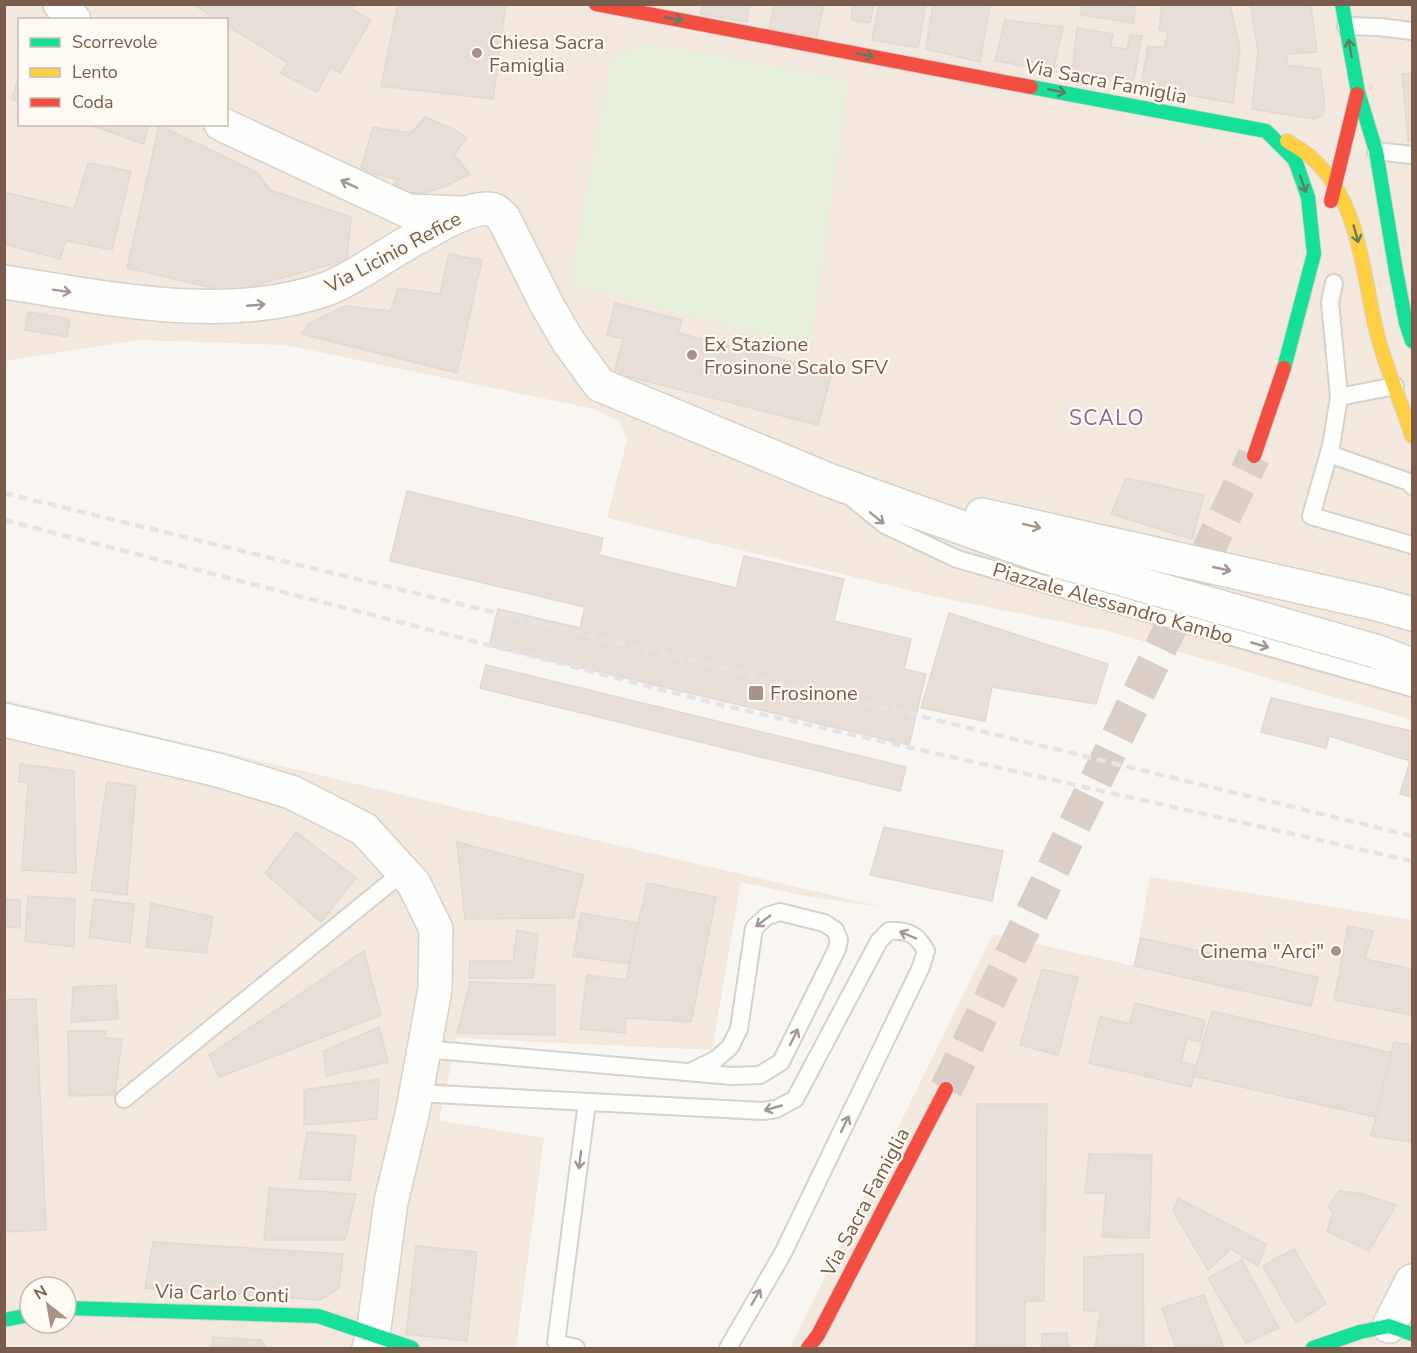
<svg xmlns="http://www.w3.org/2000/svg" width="1417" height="1353" viewBox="0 0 1417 1353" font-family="'Nunito Sans',sans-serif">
  <rect width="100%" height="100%" fill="#f9f5f0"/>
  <!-- residential -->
  <g fill="#f2e8de" fill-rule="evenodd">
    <path d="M5,5H1412V720L1108,631L942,598L607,518L627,440L619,421L594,409L285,345L138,340L5,361ZM20,20H226V124H20Z"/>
    <path d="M5,700L470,811L882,907L805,896L741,882L712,1050L457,1038L439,1120L544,1138L516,1348H5ZM30,1287H66V1323H30Z"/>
    <polygon points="1150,877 1412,920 1412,1348 790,1348 993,934 1134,966"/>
  </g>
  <!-- green -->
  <polygon fill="#e7f0db" points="645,43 848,80 810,347 570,284 612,59"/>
  <!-- building -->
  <g fill="#e6ded7" stroke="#e2d8d2" stroke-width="1.5">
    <polygon points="193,4 354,4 351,9 371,20 340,73 331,67 317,92 280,73 288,63 226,25 226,20 217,20"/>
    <polygon points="398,4 506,4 493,99 381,86"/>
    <polygon points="704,4 750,4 747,22 700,14"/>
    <polygon points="774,4 824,4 816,39 769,29"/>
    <polygon points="853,4 874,4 870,23 851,20"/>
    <polygon points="879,4 926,4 918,48 872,40"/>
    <polygon points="933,4 990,5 980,62 926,49"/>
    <polygon points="1083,4 1136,4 1133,23 1080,15"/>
    <polygon points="1162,4 1230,4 1240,48 1233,103 1141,86 1148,46 1164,48 1168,32 1159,30"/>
    <polygon points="1250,4 1311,4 1317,52 1288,54 1286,65 1320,69 1325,107 1322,116 1314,119 1252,109 1258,51"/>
    <polygon points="1005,20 1063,27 1053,71 995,61"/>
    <polygon points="1077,28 1113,34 1111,47 1127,49 1130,35 1142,36 1133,84 1072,74"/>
    <polygon points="20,70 20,102 12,99"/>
    <polygon points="1412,73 1412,140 1408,141 1402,74"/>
    <polygon points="425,117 455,130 467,138 454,155 470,174 444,187 422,193 407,192 393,188 397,179 377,175 361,168 373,127 411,133"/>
    <polygon points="87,124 149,124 144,144"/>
    <polygon points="159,125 258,173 270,190 351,217 347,260 230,292 127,268"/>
    <polygon points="88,163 131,171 112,250 66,241 60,259 4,244 4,192 74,209"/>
    <polygon points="449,254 482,260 457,373 302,334 308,324 345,306 391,311 398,288 440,294"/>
    <polygon points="615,303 682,320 678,333 832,372 818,425 614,373 623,339 607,335"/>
    <polygon points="28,312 70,319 67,337 25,330"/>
    <polygon points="1126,478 1204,495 1192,539 1111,514"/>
    <polygon points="407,491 603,538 599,555 736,588 744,556 844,579 834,621 911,639 904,669 926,674 909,745 489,646 498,609 580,628 585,607 390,561"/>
    <polygon points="949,613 1108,664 1096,704 992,687 985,721 921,708"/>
    <polygon points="486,665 906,767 900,791 480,688"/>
    <polygon points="1271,698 1412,731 1412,797 1400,794 1410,761 1329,736 1326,748 1261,732"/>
    <polygon points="20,764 74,771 76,873 22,870 28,782 19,782"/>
    <polygon points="107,782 136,786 127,895 91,890"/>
    <polygon points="884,827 1003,851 992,901 870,875"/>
    <polygon points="296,832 356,878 321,922 265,873"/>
    <polygon points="457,842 584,875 573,918 465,919"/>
    <polygon points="647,883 716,897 691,1022 626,1018 625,1033 580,1029 587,975 626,980"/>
    <polygon points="28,896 75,899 74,947 25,941"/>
    <polygon points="4,899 20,900 20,928 4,927"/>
    <polygon points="94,899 134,904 130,943 89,937"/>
    <polygon points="151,903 213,917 206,953 146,947"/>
    <polygon points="581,913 638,923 629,964 573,956"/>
    <polygon points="1348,926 1373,931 1365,959 1412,969 1412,1015 1334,1000"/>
    <polygon points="517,930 538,934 533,978 469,978 470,961 513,961"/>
    <polygon points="1141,938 1318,977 1311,1006 1134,966"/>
    <polygon points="364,951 381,1015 219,1077 209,1055"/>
    <polygon points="1042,969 1078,977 1058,1055 1020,1045"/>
    <polygon points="470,982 555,985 555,1035 457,1033"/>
    <polygon points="116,985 118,1019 71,1022 73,987"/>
    <polygon points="36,999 46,1230 4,1232 4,1000"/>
    <polygon points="1135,1003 1205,1020 1200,1042 1187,1039 1181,1062 1196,1065 1191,1087 1089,1063 1100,1017 1130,1024"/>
    <polygon points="1212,1011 1392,1053 1376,1117 1193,1076"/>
    <polygon points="379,1027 388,1062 326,1076 324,1051"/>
    <polygon points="68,1031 106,1031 104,1038 122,1039 115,1095 69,1096"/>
    <polygon points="1394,1042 1412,1045 1412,1134 1410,1142 1371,1136"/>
    <polygon points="379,1079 377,1119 304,1125 304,1090"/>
    <polygon points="977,1104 1047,1104 1044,1301 1025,1301 1025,1348 976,1348"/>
    <polygon points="307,1132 356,1136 350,1180 299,1179"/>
    <polygon points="1089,1154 1152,1155 1149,1238 1102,1237 1106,1193 1085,1193"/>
    <polygon points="269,1188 356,1194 345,1240 264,1240"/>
    <polygon points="1339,1191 1363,1194 1396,1205 1369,1251 1327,1231 1333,1213 1328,1207"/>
    <polygon points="1178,1198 1266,1244 1258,1266 1231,1249 1208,1270 1173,1211"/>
    <polygon points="153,1242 343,1254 339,1288 320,1300 145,1288"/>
    <polygon points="416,1246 477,1252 467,1341 406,1334"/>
    <polygon points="1294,1249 1326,1304 1296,1323 1263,1266"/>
    <polygon points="1143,1254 1144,1348 1095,1348 1100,1312 1084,1310 1084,1257"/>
    <polygon points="1242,1260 1279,1328 1246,1343 1208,1278"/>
    <polygon points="1204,1295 1224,1348 1176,1348 1162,1308"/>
    <polygon points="1067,1333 1068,1348 1042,1348 1042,1334"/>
    <polygon points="213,1337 261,1340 266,1348 212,1348"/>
  </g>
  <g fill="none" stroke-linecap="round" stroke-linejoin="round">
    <!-- secondary-tunnel -->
    <polyline stroke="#d9cfc7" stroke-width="33" stroke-dasharray="33 16" stroke-linecap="butt" points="946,1089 1254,456"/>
    <defs>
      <g id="lane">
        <polyline points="1346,26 1379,27 1412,31"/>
        <polyline points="1376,151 1412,155"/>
        <polyline points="1334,283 1330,302 1339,397 1395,386"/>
        <polyline points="1339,397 1331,446 1311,516 1412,545"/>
        <polyline points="1329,454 1412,483 1412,486"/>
        <polyline points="853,499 885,525 957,559 1412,688"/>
        <polyline points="424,1049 732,1076 760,1075 781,1062 837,949 839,940 835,930 824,923 780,912 767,916 754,928 739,1029 730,1047 715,1060 692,1071"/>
        <path d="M416,1093L763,1111L776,1109L795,1099L879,941L889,931C908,930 917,934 926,951L921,967L783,1253L728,1348"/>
        <polyline points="124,1099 403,872"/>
        <polyline points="576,1348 556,1343 587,1102"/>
      </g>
      <g id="street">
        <polyline points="60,4 74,20"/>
        <polyline points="221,124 408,211 460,213"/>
        <path d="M4,282C109,298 227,325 329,288C363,276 466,195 496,211C498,213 500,215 503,217L547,305L568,341L600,385L831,481L1005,543L1065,563L1375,651L1412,665"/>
        <polyline points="982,515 1377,604 1412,614"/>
        <polyline points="4,720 218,770 291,792 364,829 414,884 436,929 435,989 413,1110 391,1202 373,1335 369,1348"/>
        <polyline points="1389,1326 1412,1281"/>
      </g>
      <g id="fast">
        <polyline points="1342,4 1358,92 1376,151 1396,271 1406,323 1412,341"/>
        <polyline points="1031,87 1266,131 1295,160 1308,197 1314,254 1284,368"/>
        <polyline points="66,1308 318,1316 412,1348"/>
        <polyline points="4,1320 30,1315"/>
        <polyline points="1313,1348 1360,1332 1389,1326 1412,1334"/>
      </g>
      <path id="slow" d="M1287,141C1296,147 1306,152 1313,159C1363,206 1362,279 1379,341C1388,373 1402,404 1412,436"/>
      <g id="jam">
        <polyline points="596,4 1031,87"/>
        <polyline points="1331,201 1357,94"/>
        <polyline points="1254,456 1284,368"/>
        <polyline points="808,1348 818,1335 946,1089"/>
      </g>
    </defs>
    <!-- lane casing -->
    <use href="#lane" stroke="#d7d1cb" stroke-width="20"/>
    <!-- street casing -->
    <use href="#street" stroke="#d7d1cb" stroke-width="36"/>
    <!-- fast casing -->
    <use href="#fast" stroke="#d9d2cb" stroke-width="16"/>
    <!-- slow casing -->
    <use href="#slow" stroke="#d9d2cb" stroke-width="16"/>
    <!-- jam casing -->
    <use href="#jam" stroke="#d9d2cb" stroke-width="16"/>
    <!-- lane -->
    <use href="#lane" stroke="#fefefd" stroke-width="16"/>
    <!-- street -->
    <use href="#street" stroke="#fefefd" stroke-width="33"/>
    <!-- fast -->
    <use href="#fast" stroke="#16e098" stroke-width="14"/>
    <!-- slow -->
    <use href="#slow" stroke="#ffcf43" stroke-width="14"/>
    <!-- jam -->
    <use href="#jam" stroke="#f24e42" stroke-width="14"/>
    <!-- rail -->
    <g stroke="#e6e3e7" stroke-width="4.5" stroke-dasharray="9 6" stroke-linecap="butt">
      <polyline points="4,493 1412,836"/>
      <polyline points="4,520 721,705 1412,861"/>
    </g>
  </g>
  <!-- one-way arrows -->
  <defs><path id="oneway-shaft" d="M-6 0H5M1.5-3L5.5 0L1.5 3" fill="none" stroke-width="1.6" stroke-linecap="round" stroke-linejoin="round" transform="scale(1.5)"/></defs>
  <g stroke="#617d60">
    <use href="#oneway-shaft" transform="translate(674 19) rotate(11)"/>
    <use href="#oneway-shaft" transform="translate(1350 48) rotate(-100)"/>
    <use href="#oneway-shaft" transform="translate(865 55) rotate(11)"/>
    <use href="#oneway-shaft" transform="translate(1057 91) rotate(11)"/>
    <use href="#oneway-shaft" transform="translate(1303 184) rotate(71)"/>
    <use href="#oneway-shaft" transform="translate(1356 234) rotate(74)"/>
  </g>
  <g stroke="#a8958b">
    <use href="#oneway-shaft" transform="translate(349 184) rotate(-155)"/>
    <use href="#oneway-shaft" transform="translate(62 291) rotate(9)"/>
    <use href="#oneway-shaft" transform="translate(256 305) rotate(-5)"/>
    <use href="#oneway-shaft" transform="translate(877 518) rotate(39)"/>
    <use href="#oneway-shaft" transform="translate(1032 526) rotate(13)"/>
    <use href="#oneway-shaft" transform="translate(1222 569) rotate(13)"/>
    <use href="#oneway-shaft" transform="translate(1260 645) rotate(16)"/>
    <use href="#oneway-shaft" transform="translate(763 921) rotate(143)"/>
    <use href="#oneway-shaft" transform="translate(908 935) rotate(-157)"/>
    <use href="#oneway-shaft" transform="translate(794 1037) rotate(-64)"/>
    <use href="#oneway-shaft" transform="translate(773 1108) rotate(164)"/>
    <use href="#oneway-shaft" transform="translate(845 1124) rotate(-64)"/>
    <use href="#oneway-shaft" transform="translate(580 1160) rotate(97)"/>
    <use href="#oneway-shaft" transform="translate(756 1297) rotate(-60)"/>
  </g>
  <!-- markers -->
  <g fill="#a69286" stroke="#fffaf3" stroke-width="2">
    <circle cx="477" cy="53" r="6"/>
    <circle cx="692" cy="355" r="6"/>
    <rect x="748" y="685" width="16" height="16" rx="3"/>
    <circle cx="1336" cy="951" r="6"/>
  </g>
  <g text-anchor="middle" stroke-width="4.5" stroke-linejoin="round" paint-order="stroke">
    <!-- poi labels -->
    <g font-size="20" fill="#7a5c4d" stroke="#fffaf3" text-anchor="start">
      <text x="489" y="49">Chiesa Sacra<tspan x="489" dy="23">Famiglia</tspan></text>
      <text x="704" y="351">Ex Stazione<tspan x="704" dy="23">Frosinone Scalo SFV</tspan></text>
      <text x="770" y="700">Frosinone</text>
      <text x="1324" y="958" text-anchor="end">Cinema "Arci"</text>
    </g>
    <!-- street labels -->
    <g font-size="20" fill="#7a5c4d" stroke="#fffaf3">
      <text transform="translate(1106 81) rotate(11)" y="7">Via Sacra Famiglia</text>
      <text transform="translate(393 252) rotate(-28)" y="7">Via Licinio Refice</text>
      <text transform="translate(1113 603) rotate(16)" y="7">Piazzale Alessandro Kambo</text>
      <text transform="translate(865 1202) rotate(-62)" y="7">Via Sacra Famiglia</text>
      <text transform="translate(222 1293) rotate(2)" y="7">Via Carlo Conti</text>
    </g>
    <!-- neighbourhood labels -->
    <g font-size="21" letter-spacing="1.5" fill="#846695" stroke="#fffaf3">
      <text x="1107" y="425">SCALO</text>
    </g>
  </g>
  <!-- border -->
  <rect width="1417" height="1353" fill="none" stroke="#7a5c4d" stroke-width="12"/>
  <!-- legend -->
  <rect x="18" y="18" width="210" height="108" fill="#fffaf3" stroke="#cabbb1" stroke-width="1.5"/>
  <rect x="30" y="38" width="30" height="9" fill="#16e098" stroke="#cabbb1" stroke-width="1.5"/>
  <text x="72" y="48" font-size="18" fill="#7a5c4d">Scorrevole</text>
  <rect x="30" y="68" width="30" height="9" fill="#ffcf43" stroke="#cabbb1" stroke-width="1.5"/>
  <text x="72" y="78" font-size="18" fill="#7a5c4d">Lento</text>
  <rect x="30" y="98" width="30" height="9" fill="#f24e42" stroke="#cabbb1" stroke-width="1.5"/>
  <text x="72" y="108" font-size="18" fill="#7a5c4d">Coda</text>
  <!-- north arrow -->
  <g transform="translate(48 1305) rotate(329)"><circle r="28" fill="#fffaf3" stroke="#cabbb1" stroke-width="1.5"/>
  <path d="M0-4.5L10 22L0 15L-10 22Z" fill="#a69286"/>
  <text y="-9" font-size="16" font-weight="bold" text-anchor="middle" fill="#7a5c4d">N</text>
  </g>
</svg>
